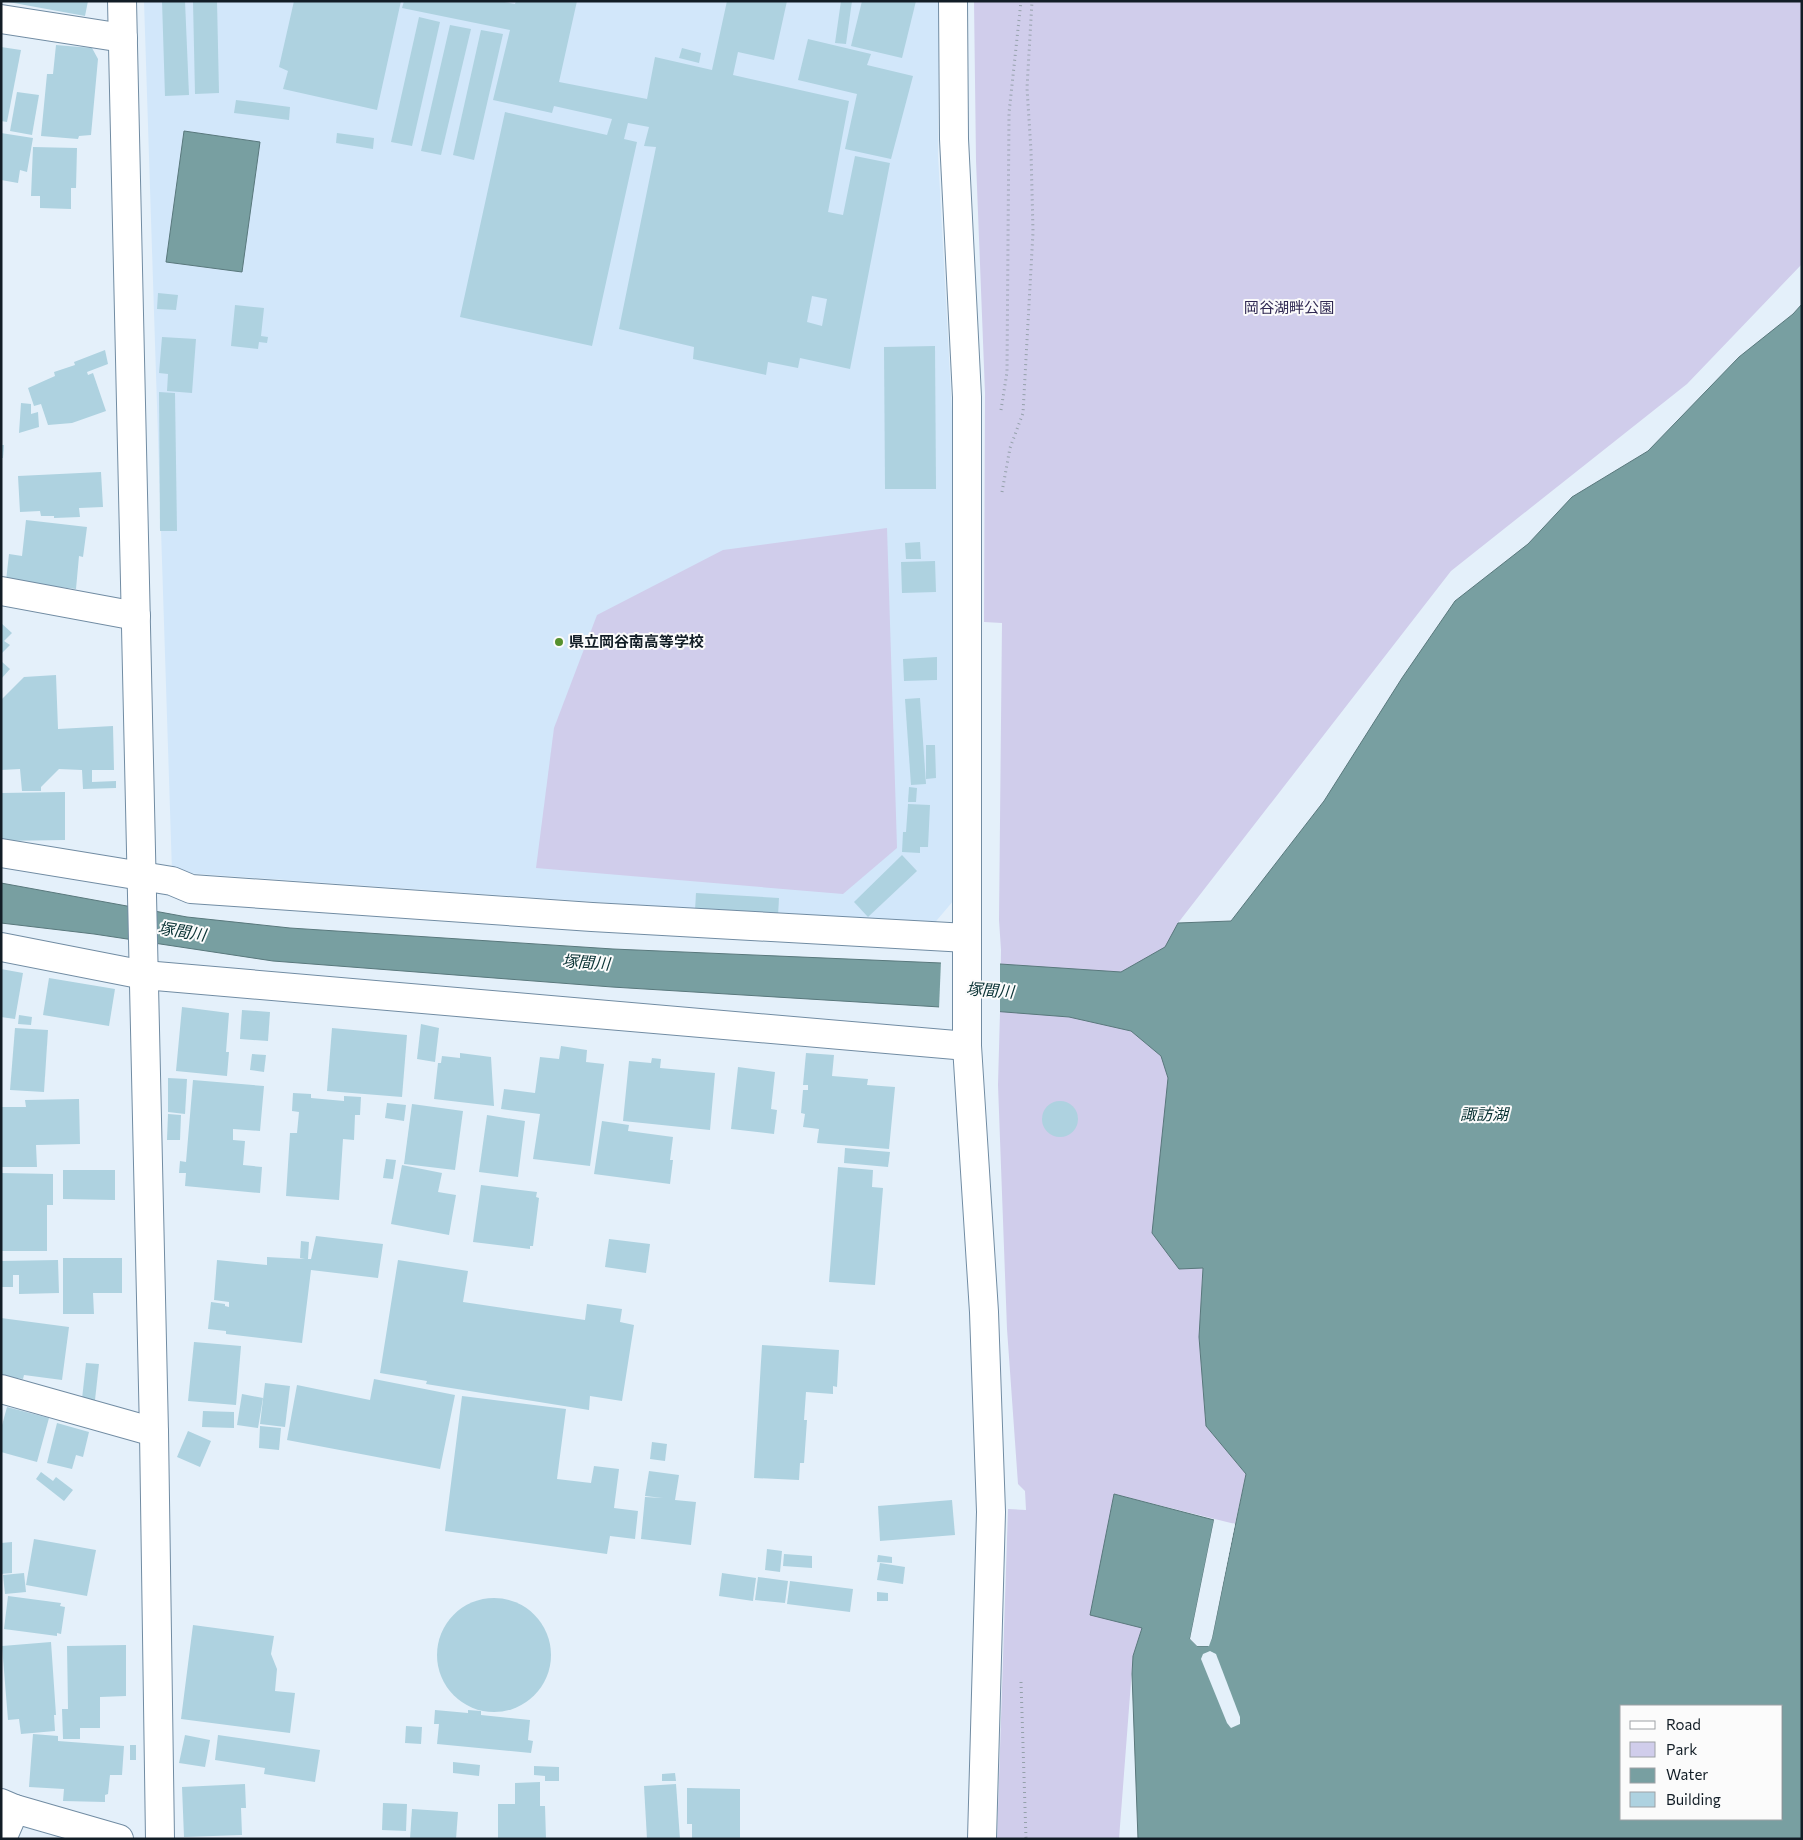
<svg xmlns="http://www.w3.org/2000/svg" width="1803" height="1840" viewBox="0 0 1803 1840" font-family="Commissioner,'Noto Sans JP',sans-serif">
  <rect width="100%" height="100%" fill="#e4f0fa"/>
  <!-- built -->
  <polygon fill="#d2e7fa" points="144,1 939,1 938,154 952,412 954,900 932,926 172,872"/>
  <!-- green -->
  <g fill="#d0cdeb">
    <polygon points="974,1 1802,1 1802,264 1687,384 1451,571 1178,923 1203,1267 1199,1337 1206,1426 1246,1474 1235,1524 1114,1494 1142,1628 1133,1656 1119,1839 997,1839 1008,1509 1026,1510 1025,1491 1018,1484 1007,1329 998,1085 1000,1012 1001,950 999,920 1002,623 984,622 985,393 976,161"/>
    <polygon points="887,528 897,848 843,894 536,868 554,728 597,615 723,550"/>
  </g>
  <!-- water -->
  <g fill="#789fa1" stroke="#59787c" fill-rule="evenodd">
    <polygon points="184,131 260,142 242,272 166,262"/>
    <path d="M1802,304V1839H1138L1132,1674L1133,1656L1142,1628L1090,1615L1114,1494L1214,1520L1190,1639L1197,1646H1208L1212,1638L1246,1474L1206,1426L1199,1337L1203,1268L1179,1269L1152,1233L1168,1078L1161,1056L1131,1031L1069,1017L940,1007L612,987L273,961L94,934L1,923V883L187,917L290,928L613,949L941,963L1000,964L1121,972L1165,947L1178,923L1231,921L1324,801L1402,678L1455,601L1528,544L1572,497L1648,451L1739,357L1793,314ZM1622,1706H1782V1819H1622Z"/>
  </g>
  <!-- pier -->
  <g fill="#e4f0fa">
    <polygon points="941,961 1000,961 1000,1014 939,1009"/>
    <polygon points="1214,1520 1217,1520 1193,1638 1198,1644 1207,1644 1210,1637 1233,1523 1235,1524 1212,1638 1209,1646 1197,1646 1190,1639"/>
    <polygon points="1210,1651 1216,1654 1240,1717 1240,1724 1231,1728 1227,1723 1201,1659 1203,1654"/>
  </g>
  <!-- building -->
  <g fill="#aed2e0" fill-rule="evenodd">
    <polygon points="3,1 88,1 85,16"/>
    <polygon points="162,1 185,1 189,95 165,96"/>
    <polygon points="193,1 217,1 219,93 195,94"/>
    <polygon points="294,1 401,1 377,110 283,89 288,71 279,67"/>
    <path d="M404,1H499L515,4L516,1H577L559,82L647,99L655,57L712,70L727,1H787L774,60L738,52L733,75L849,101L828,212L843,215L855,156L890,163L850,369L800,358L798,368L768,362L766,375L693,359L694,347L619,329L656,147L644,146L649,127L628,123L624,139L637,142L592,346L460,317L505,112L607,135L612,119L554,106L552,113L493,100L510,30L402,8ZM812,296L827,299L822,326L807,322Z"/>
    <polygon points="841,1 852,1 846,44 835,43"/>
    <polygon points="862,1 916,1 902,58 851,46"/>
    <polygon points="419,17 440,22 412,146 391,142"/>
    <polygon points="450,25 471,29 441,155 421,151"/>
    <polygon points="481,30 503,34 474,160 453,155"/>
    <polygon points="808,39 871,54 867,65 913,76 891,159 845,149 857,94 798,80"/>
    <polygon points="56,45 92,48 98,59 91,135 79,136 78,139 41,136 47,74 53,74"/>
    <polygon points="1,47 21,50 7,122 1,121"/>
    <polygon points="682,48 701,53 699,63 679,58"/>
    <polygon points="17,92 39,95 32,135 10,131"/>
    <polygon points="236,100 290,107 289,120 234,113"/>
    <polygon points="1,133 33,138 27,172 20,170 18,183 1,180"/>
    <polygon points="337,133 374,138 373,149 336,143"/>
    <polygon points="33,147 77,148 76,188 71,188 71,209 40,208 40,196 31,196"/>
    <polygon points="158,293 178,295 176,310 157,309"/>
    <polygon points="235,305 264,308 261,336 268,337 267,343 259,342 258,349 231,346"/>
    <polygon points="162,337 196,339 192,393 167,391 168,374 159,373"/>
    <polygon points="935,346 936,489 885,489 884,347"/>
    <polygon points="105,350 108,364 87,372 88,375 93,373 106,411 72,423 48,425 41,404 34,406 28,388 55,376 54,372 75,365 74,362"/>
    <polygon points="159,392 175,393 177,531 160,531"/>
    <polygon points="21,403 31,404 31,414 38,412 39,427 19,433"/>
    <polygon points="1,445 4,445 3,458 1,458"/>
    <polygon points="101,472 103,507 79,508 80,517 54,518 54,516 41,516 40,511 20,512 18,476"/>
    <polygon points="26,520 87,527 83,557 79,556 76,589 6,581 9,554 22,556"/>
    <polygon points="920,542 921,559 906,559 905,543"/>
    <polygon points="935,561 936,592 902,593 901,562"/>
    <polygon points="1,623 12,633 4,641 10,645 1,654"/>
    <polygon points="937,657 937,680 904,681 903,659"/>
    <polygon points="1,661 10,669 1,679"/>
    <polygon points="56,675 58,729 113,726 114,770 92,770 92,782 116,781 116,788 83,789 82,770 59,769 41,787 41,791 22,791 20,769 1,770 1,700 24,677"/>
    <polygon points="920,698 926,784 911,785 905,699"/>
    <polygon points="926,745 935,745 936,778 926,779"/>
    <polygon points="909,787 917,788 916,802 908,802"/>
    <polygon points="65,792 65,840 1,841 1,793"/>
    <polygon points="908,804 930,805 928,847 920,847 920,853 902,852 903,832 906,832"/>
    <polygon points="902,855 917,871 868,917 854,902"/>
    <polygon points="696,893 779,898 778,916 695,911"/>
    <polygon points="1,969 23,973 15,1019 1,1017"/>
    <polygon points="49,978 115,989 109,1026 43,1015"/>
    <polygon points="182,1007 229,1013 226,1052 229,1052 227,1076 176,1071"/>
    <polygon points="242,1010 270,1012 268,1041 240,1039"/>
    <polygon points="19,1015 32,1017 31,1025 18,1024"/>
    <polygon points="421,1024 439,1028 435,1062 417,1059"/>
    <polygon points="15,1028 48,1030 44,1092 10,1090"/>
    <polygon points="332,1028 407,1035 402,1097 327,1091"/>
    <polygon points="561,1046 587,1050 586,1062 604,1064 590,1166 533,1159 540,1114 501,1109 504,1089 535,1093 540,1057 559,1059"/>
    <polygon points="460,1053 491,1057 494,1106 434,1099 438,1063 441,1063 442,1056 460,1058"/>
    <polygon points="806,1053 834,1055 832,1076 868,1079 867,1085 895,1087 889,1149 817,1143 819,1129 803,1127 805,1114 801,1113 803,1090 808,1090 808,1085 803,1085"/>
    <polygon points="252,1054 266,1055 264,1072 250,1070"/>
    <polygon points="652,1058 661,1059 660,1068 715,1073 710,1130 623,1121 629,1061 651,1063"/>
    <polygon points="738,1067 775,1072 771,1109 777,1110 774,1134 731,1129"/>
    <polygon points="168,1078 187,1079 185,1114 168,1112"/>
    <polygon points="193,1080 264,1086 260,1131 233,1129 233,1140 245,1141 243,1165 262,1167 260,1193 185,1186 186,1173 179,1173 180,1161 186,1162"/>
    <polygon points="293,1093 311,1094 311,1098 344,1101 344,1096 361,1097 360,1115 355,1115 354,1140 343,1139 339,1200 286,1196 290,1133 297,1133 299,1112 292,1111"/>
    <polygon points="79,1099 80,1144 36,1145 37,1167 2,1167 1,1107 26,1107 25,1100"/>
    <circle cx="1060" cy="1119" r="18"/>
    <polygon points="387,1103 406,1105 404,1121 385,1118"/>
    <polygon points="412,1104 463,1111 455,1170 404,1164"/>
    <polygon points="168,1114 181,1115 180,1140 167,1140"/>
    <polygon points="487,1115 525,1121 518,1177 479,1172"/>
    <polygon points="602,1121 629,1125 628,1131 673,1137 670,1160 673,1160 670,1184 594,1174"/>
    <polygon points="845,1148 890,1152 888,1167 844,1163"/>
    <polygon points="386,1159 396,1160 393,1179 383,1178"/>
    <polygon points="402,1165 442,1173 438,1192 456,1195 449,1235 391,1224"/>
    <polygon points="838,1167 873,1170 872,1187 883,1188 875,1285 829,1282"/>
    <polygon points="63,1170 115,1170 115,1200 63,1199"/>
    <polygon points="1,1173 53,1174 53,1205 47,1205 47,1251 1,1251"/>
    <polygon points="481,1185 537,1192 536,1197 539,1198 533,1246 530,1246 530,1249 473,1242"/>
    <polygon points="316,1236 383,1244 378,1278 311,1270 302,1343 226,1334 226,1331 208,1329 211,1302 225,1304 225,1306 229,1307 229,1302 214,1300 217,1260 267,1265 267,1257 305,1259 300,1258 301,1241 309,1242 308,1259 311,1259"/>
    <polygon points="609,1239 650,1244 646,1273 605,1267"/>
    <polygon points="63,1258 122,1258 122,1293 93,1293 94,1314 63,1314"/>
    <polygon points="58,1260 59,1293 19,1294 19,1275 13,1275 13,1287 1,1287 1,1261"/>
    <polygon points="398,1260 468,1271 463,1302 585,1320 587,1304 622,1309 620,1322 634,1325 622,1401 590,1396 589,1410 426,1384 427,1381 380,1373"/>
    <polygon points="1,1318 69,1327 62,1380 24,1375 23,1379 1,1376"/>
    <polygon points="194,1342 241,1346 236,1405 188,1401"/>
    <polygon points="762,1345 839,1350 837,1387 833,1386 833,1394 806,1392 804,1420 807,1420 804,1463 800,1463 799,1480 754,1478"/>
    <polygon points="86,1363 99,1364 95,1400 82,1399"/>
    <polygon points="374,1379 455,1395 440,1469 287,1440 297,1385 370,1400"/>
    <polygon points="265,1383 290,1386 285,1427 260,1424"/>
    <polygon points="242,1394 263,1398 258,1428 237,1425"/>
    <polygon points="462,1396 566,1409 557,1479 591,1483 594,1466 619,1469 614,1508 638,1511 635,1539 610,1536 607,1554 445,1531"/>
    <polygon points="7,1407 49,1418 37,1462 1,1452 1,1429"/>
    <polygon points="203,1411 234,1412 234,1428 202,1427"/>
    <polygon points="57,1423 89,1432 83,1457 76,1455 72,1469 47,1463"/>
    <polygon points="260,1426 281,1428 279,1450 259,1448"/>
    <polygon points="188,1431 211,1441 200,1467 177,1457"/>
    <polygon points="652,1442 667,1444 665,1461 650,1459"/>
    <polygon points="649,1471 679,1475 675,1500 696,1502 691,1545 641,1539 645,1497 663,1498 645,1496"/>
    <polygon points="41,1472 53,1481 56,1477 73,1490 64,1501 36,1479"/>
    <polygon points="952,1500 955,1535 880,1541 878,1506"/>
    <polygon points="34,1539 96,1550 87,1596 26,1585"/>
    <polygon points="12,1542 12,1573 1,1574 1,1543"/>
    <polygon points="767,1549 782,1551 780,1572 765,1570"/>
    <polygon points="784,1554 812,1556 812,1568 783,1566"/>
    <polygon points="878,1555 892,1557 892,1563 877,1562"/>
    <polygon points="880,1563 905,1567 903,1584 877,1580"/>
    <polygon points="24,1573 26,1592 5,1594 3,1575"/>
    <polygon points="722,1573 756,1578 753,1601 719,1596"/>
    <polygon points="758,1577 788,1581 785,1603 755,1600"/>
    <polygon points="790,1581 853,1589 850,1612 787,1604"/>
    <polygon points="877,1592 888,1593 888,1601 877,1601"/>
    <polygon points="8,1596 61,1603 60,1606 65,1607 61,1634 57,1633 57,1636 4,1629"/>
    <circle cx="494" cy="1655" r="57"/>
    <polygon points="193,1625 274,1636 271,1654 277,1669 275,1691 295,1693 290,1733 181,1719"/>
    <polygon points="51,1642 56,1715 54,1715 55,1731 21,1734 19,1719 8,1720 2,1646"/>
    <polygon points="126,1645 126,1696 100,1697 100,1728 80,1728 80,1739 63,1739 62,1709 68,1709 67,1646"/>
    <polygon points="435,1710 468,1713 468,1710 481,1711 481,1715 530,1720 528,1740 533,1741 531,1753 437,1744 439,1724 434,1724"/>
    <polygon points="406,1726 422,1727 421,1744 405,1743"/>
    <polygon points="33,1734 58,1736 58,1741 124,1746 122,1775 110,1775 108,1794 105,1795 105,1802 63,1801 64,1789 29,1787"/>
    <polygon points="185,1735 210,1740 205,1767 179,1763"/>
    <polygon points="218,1735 320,1750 315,1782 264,1774 265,1768 215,1760"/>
    <rect x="130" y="1745" width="6" height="15"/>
    <polygon points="453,1762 480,1765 479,1776 453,1773"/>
    <polygon points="534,1766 559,1767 559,1781 545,1781 545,1776 534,1775"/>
    <polygon points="675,1773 676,1781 662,1781 662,1774"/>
    <polygon points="540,1782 540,1806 545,1806 546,1839 498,1839 498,1804 515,1804 515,1783"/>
    <polygon points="245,1784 246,1808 241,1808 242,1835 184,1837 182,1787"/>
    <polygon points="676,1784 680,1839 647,1839 644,1786"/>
    <polygon points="687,1788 740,1789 740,1839 692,1839 692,1824 687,1824"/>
    <polygon points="383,1803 407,1804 406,1831 382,1830"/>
    <polygon points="412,1809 458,1812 456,1839 410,1839"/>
  </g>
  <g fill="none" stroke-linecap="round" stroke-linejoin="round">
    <defs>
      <g id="minor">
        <polyline points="953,1 954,139 967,397 967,1046 984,1312 991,1512 982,1839"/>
        <polyline points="1,19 123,38"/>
        <polyline points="1,591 136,616"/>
        <polyline points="1,853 172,881 191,889 592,917 967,938"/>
        <polyline points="1,947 144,975 967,1046"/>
        <polyline points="1,1389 154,1432"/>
        <polyline points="2,1839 15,1809"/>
      </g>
      <g id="tertiary">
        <polyline points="122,1 154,1432 160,1839"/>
        <polyline points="1,1803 15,1809 119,1839"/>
      </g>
    </defs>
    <!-- minor casing -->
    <use href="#minor" stroke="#718ca3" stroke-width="30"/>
    <!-- tertiary casing -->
    <use href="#tertiary" stroke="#718ca3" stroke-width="30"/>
    <!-- path -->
    <g stroke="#95a1ab" stroke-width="3" stroke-dasharray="1 4" stroke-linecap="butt">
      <polyline points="1001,410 1007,372 1009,113 1021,1"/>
      <polyline points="1002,492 1010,448 1023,413 1033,232 1031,151 1027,88 1032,1"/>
      <polyline points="1021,1682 1026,1839"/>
    </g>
    <!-- minor -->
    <use href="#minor" stroke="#fff" stroke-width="28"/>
    <!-- tertiary -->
    <use href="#tertiary" stroke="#fff" stroke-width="28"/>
  </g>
  <!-- markers -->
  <circle fill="#56902d" stroke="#fbfbfb" stroke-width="2" cx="559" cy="642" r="5"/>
  <g text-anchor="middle" stroke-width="4" stroke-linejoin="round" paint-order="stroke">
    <!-- park labels -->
    <g font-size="15" fill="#312a53" stroke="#fbfbfb">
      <text x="1289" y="313">岡谷湖畔公園</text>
    </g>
    <!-- poi labels -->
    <g font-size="15" font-weight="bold" fill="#121d26" stroke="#fbfbfb" text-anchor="start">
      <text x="569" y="647">県立岡谷南高等学校</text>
    </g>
    <!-- water labels -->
    <g font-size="16" font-style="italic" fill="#093234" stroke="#fbfbfb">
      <text transform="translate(182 931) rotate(9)" y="6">塚間川</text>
      <text transform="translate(586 962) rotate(4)" y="6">塚間川</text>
      <text transform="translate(990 990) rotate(4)" y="6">塚間川</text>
      <text x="1484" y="1120">諏訪湖</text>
    </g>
  </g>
  <!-- border -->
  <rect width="1803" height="1840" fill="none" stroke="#121d26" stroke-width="5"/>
  <!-- legend -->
  <rect x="1620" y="1705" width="162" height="115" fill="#fbfbfb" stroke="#9ea2a6"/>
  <rect x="1630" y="1721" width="25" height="8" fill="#ffffff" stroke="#9ea2a6"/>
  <text x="1666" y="1730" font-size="15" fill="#121d26">Road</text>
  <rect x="1630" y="1742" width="25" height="15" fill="#d0cdeb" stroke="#9ea2a6"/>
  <text x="1666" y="1755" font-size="15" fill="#121d26">Park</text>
  <rect x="1630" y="1768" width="25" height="15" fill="#789fa1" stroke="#9ea2a6"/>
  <text x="1666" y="1780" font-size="15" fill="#121d26">Water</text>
  <rect x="1630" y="1792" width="25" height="15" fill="#aed2e0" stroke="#9ea2a6"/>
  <text x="1666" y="1805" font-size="15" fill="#121d26">Building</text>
</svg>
